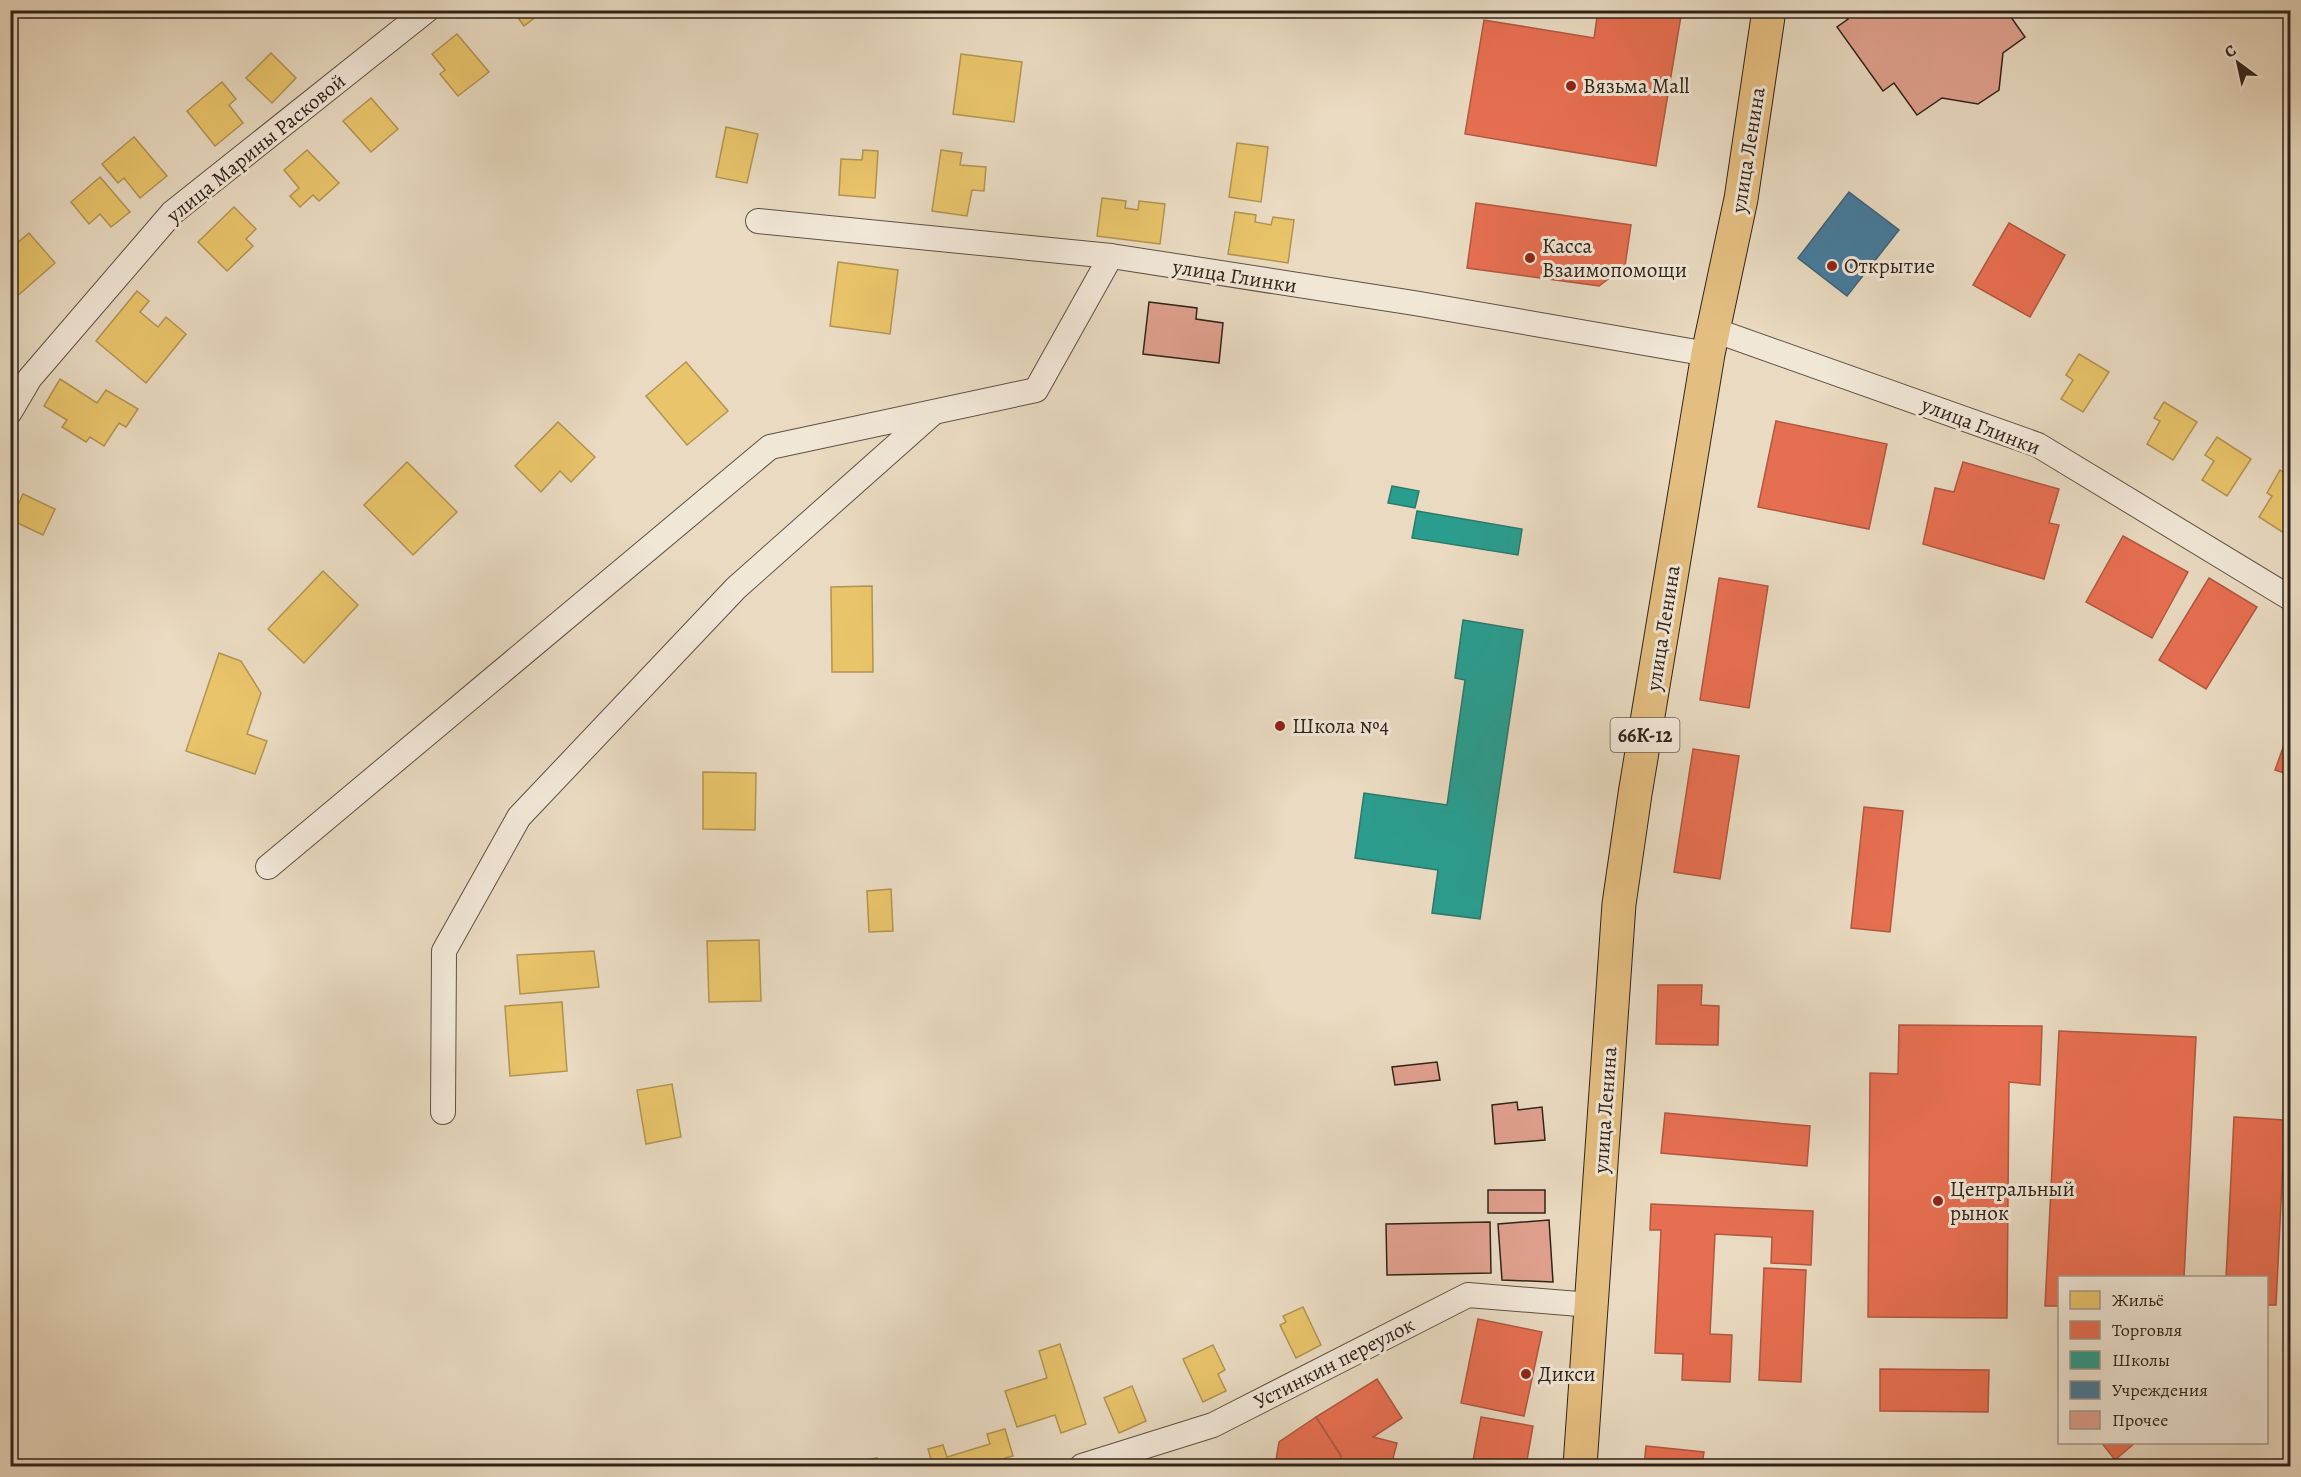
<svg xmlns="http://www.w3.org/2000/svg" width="2301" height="1477" viewBox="0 0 2301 1477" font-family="Alegreya,serif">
  <rect width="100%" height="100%" fill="#e9dac1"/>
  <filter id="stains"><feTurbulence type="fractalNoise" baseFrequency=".00333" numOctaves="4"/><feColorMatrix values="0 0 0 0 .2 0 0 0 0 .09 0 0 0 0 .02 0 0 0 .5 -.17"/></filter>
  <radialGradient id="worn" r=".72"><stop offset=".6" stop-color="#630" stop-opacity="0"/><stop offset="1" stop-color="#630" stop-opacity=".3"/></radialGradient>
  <!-- homes -->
  <g fill="#e9c46a" stroke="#b19451" stroke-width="1.5">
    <polygon points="512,10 545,10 524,26"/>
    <polygon points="457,34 489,72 458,96 440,74 445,70 432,54"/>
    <polygon points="271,53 296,78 272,103 246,78"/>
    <polygon points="961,54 1022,62 1014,122 953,114"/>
    <polygon points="222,82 236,99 229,105 243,123 215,146 187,111"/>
    <polygon points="371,98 398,129 371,152 343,121"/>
    <polygon points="726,127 758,134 747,183 716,177"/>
    <polygon points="134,137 167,176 140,198 124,178 118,183 102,164"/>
    <polygon points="1237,143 1268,147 1261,202 1229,197"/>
    <polygon points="307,150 339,183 319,201 313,195 300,207 290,196 299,188 284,170"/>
    <polygon points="863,150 878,151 875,198 839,195 841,159 862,160"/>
    <polygon points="941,150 962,153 960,165 986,167 984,191 972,190 967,216 932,211"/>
    <polygon points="100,177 130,212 111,227 100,214 89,224 71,202"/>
    <polygon points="1102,198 1126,201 1125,208 1138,210 1139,201 1165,204 1160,244 1097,236"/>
    <polygon points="234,207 256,229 246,239 253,246 227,271 198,242"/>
    <polygon points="1235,212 1256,215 1255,222 1271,225 1273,217 1294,220 1288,263 1228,254"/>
    <polygon points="29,233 55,263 15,298 10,293 10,249"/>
    <polygon points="838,262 898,270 890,334 830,326"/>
    <polygon points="137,291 149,301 140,312 158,327 166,317 186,334 146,383 96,341"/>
    <polygon points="2079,354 2109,372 2083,412 2061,399 2073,380 2066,375"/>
    <polygon points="686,362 728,411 687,445 646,396"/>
    <polygon points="60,379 97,403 106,390 138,409 126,427 119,423 104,446 90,437 86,442 62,427 67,420 44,406"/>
    <polygon points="2164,402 2197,422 2173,460 2147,444 2160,421 2154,418"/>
    <polygon points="558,422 595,457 571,482 560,471 541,492 515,466"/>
    <polygon points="2217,437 2251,459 2227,496 2202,480 2214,461 2205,455"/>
    <polygon points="407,462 457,512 413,555 364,505"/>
    <polygon points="2280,470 2290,477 2290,529 2287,535 2259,517 2272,496 2267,493"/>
    <polygon points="23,494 55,509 43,535 11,520"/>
    <polygon points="323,571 358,605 304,663 268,629"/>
    <polygon points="872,586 873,672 832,672 831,587"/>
    <polygon points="219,653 241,661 261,693 247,734 267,741 255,774 186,751"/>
    <polygon points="703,772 756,773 755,830 703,829"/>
    <polygon points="891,889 893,931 869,932 867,891"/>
    <polygon points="759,940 761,1001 709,1002 707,941"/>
    <polygon points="594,951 599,987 520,994 517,955"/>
    <polygon points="562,1002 567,1071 510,1076 505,1006"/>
    <polygon points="672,1084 681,1137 646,1144 637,1090"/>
    <polygon points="1303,1307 1321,1345 1296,1358 1280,1325 1286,1322 1283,1316"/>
    <polygon points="1060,1344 1086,1424 1061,1433 1055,1415 1017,1427 1005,1391 1047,1378 1039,1351"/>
    <polygon points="1213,1345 1225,1370 1218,1374 1226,1391 1203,1402 1183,1359"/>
    <polygon points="1132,1386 1146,1421 1119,1433 1104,1398"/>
    <polygon points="1005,1429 1013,1456 1005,1458 1007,1466 933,1466 928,1449 943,1445 947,1457 990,1444 987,1434"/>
    <polygon points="877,1458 879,1466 859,1466 858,1462"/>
  </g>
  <!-- shops -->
  <g fill="#e76f51" stroke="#b05840" stroke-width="1.5">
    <polygon points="1598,10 1682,10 1656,166 1465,134 1484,20 1594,38"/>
    <polygon points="1476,203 1631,225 1625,266 1599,286 1467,268"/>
    <polygon points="2009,223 2065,255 2030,317 1973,285"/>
    <polygon points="1776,421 1887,444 1869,529 1758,507"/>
    <polygon points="1963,462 2059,489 2049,523 2059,525 2044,579 1923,544 1935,488 1954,492"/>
    <polygon points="2123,536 2188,572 2152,638 2086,602"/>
    <polygon points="1719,578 1768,586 1749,708 1700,700"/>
    <polygon points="2209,578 2257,607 2206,689 2159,660"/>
    <polygon points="2290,728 2290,775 2275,770"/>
    <polygon points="1693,749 1739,756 1720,879 1674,872"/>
    <polygon points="1864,807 1903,811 1890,932 1851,928"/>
    <polygon points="1658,985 1702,985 1701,1005 1719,1006 1718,1045 1656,1044"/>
    <polygon points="1899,1025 2042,1026 2040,1085 2009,1082 2007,1318 1868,1317 1870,1073 1898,1074"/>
    <polygon points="2059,1031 2196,1037 2184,1278 2060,1278 2060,1306 2045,1306"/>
    <polygon points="1665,1113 1810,1126 1807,1166 1661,1153"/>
    <polygon points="2234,1117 2285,1120 2276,1305 2266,1305 2266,1278 2226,1278"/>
    <polygon points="1651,1204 1813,1211 1811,1265 1771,1263 1772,1237 1715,1234 1710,1334 1732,1335 1730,1382 1682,1380 1683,1354 1655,1353 1661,1230 1650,1230"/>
    <polygon points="1764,1268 1806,1270 1801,1382 1759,1380"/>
    <polygon points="1478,1319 1542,1332 1524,1416 1461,1403"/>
    <polygon points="1880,1369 1989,1370 1988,1412 1880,1411"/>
    <polygon points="1377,1379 1402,1418 1373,1437 1397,1443 1391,1466 1339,1466 1341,1456 1316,1417"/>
    <polygon points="1316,1417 1341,1456 1339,1466 1275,1466 1279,1442"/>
    <polygon points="1481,1417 1533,1426 1526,1466 1472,1466"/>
    <polygon points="2101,1442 2136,1442 2115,1460"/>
    <polygon points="1646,1446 1704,1452 1702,1466 1644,1466"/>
  </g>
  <!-- schools -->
  <g fill="#2a9d8f" stroke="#2c786b" stroke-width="1.5">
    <polygon points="1392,486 1419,491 1415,508 1388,503"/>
    <polygon points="1417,511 1522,529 1518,555 1412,538"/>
    <polygon points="1463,620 1523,630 1480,919 1432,913 1438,870 1355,858 1364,793 1447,805 1465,680 1455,678"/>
  </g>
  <!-- public -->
  <polygon fill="#457b9d" stroke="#3e6175" stroke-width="1.5" points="1849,192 1899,230 1847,296 1798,258"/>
  <!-- building -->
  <g fill="#e0a08e" stroke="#2f2318" stroke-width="1.5">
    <polygon points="1841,10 2006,10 2025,37 2003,53 1999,90 1978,104 1942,98 1917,115 1894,83 1883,91 1837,27 1848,19"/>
    <polygon points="1149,302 1197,308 1196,319 1223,323 1219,363 1143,354"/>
    <polygon points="1437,1062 1440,1080 1395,1085 1392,1067"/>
    <polygon points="1517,1102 1518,1110 1542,1107 1545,1140 1495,1144 1492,1105"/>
    <rect x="1488" y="1190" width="57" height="23"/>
    <polygon points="1549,1220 1553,1282 1502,1280 1498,1224"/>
    <polygon points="1490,1222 1491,1273 1387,1275 1386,1224"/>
  </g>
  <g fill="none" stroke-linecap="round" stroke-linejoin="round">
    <defs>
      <g id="minor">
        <polyline points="758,221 1111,256 1414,303 1708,354"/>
        <polyline points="1714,330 2038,445 2290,598"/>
        <polyline points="10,412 30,378 172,213 427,10"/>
        <polyline points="268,867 770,447 1036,390 1111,256"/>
        <polyline points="443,1112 444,951 519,817 736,588 933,413"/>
        <polyline points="1082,1466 1213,1425 1468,1295 1591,1305"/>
      </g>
      <polyline id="primary" points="1580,1466 1619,904 1635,794 1708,354 1741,199 1769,10"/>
    </defs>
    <!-- minor casing -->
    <use href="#minor" stroke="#5e5142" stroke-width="26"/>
    <!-- primary casing -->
    <use href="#primary" stroke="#2f2318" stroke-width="35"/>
    <!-- minor -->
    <use href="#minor" stroke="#f1e7d7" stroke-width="24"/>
    <!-- primary -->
    <use href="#primary" stroke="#e4bd80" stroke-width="33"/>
  </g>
  <!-- markers -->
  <g fill="#8f2418" stroke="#f1e7d7" stroke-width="2">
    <circle cx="1571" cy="86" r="6"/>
    <circle cx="1530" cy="258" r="6"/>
    <circle cx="1832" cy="266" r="6"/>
    <circle cx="1280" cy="726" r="6"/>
    <circle cx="1938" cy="1201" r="6"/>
    <circle cx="1526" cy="1374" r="6"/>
  </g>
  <g text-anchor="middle" stroke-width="6" stroke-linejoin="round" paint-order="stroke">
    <!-- shield labels -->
    <rect fill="#f1e7d7" stroke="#695e51" stroke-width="1.5" x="1610.5" y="718" width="69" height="34" rx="4.5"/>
    <g font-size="20" font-weight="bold" fill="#2f2318">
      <text x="1645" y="742">66К-12</text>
    </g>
    <!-- poi labels -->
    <g font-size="21" fill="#2f2318" stroke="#f1e7d7" text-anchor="start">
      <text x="1583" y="93">Вязьма Mall</text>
      <text x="1542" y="253">Касса<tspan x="1542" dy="24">Взаимопомощи</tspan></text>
      <text x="1844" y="273">Открытие</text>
      <text x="1292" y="733">Школа №4</text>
      <text x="1950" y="1196">Центральный<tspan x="1950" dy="24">рынок</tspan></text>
      <text x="1538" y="1381">Дикси</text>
    </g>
    <!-- street labels -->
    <g font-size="21" fill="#2f2318" stroke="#f1e7d7">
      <text transform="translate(256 148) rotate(-39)" y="7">улица Марины Расковой</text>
      <text transform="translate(1748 150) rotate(-81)" y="7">улица Ленина</text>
      <text transform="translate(1235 276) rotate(9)" y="7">улица Глинки</text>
      <text transform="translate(1981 426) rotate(21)" y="7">улица Глинки</text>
      <text transform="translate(1663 628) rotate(-81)" y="7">улица Ленина</text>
      <text transform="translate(1605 1110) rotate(-86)" y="7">улица Ленина</text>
      <text transform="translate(1334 1363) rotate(-27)" y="7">Устинкин переулок</text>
    </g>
  </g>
  <!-- margin -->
  <rect width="2301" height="1477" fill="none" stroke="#e9dac1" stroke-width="36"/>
  <rect x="12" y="12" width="2277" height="1453" fill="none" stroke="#2f2318" stroke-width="3"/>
  <rect x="18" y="18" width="2265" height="1441" fill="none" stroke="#2f2318" stroke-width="1.5"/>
  <!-- legend -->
  <rect x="2058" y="1276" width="210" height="168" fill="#f1e7d7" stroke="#a3998b" stroke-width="1.5"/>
  <rect x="2070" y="1291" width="30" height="18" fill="#e9c46a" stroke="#a3998b" stroke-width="1.5"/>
  <text x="2112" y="1306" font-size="18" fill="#2f2318">Жильё</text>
  <rect x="2070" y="1321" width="30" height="18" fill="#e76f51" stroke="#a3998b" stroke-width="1.5"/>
  <text x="2112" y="1336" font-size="18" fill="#2f2318">Торговля</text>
  <rect x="2070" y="1351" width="30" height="18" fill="#2a9d8f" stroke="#a3998b" stroke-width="1.5"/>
  <text x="2112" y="1366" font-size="18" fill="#2f2318">Школы</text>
  <rect x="2070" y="1381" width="30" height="18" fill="#457b9d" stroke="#a3998b" stroke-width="1.5"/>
  <text x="2112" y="1396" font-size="18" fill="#2f2318">Учреждения</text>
  <rect x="2070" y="1411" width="30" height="18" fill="#e0a08e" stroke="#a3998b" stroke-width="1.5"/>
  <text x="2112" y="1426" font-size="18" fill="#2f2318">Прочее</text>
  <!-- north arrow -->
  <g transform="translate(2238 63) rotate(327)" stroke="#f1e7d7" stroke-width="4.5" paint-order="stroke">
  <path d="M0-4.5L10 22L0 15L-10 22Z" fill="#2f2318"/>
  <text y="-9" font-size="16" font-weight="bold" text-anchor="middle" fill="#2f2318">С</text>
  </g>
  <rect width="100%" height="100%" filter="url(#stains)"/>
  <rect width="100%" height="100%" fill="url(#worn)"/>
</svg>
